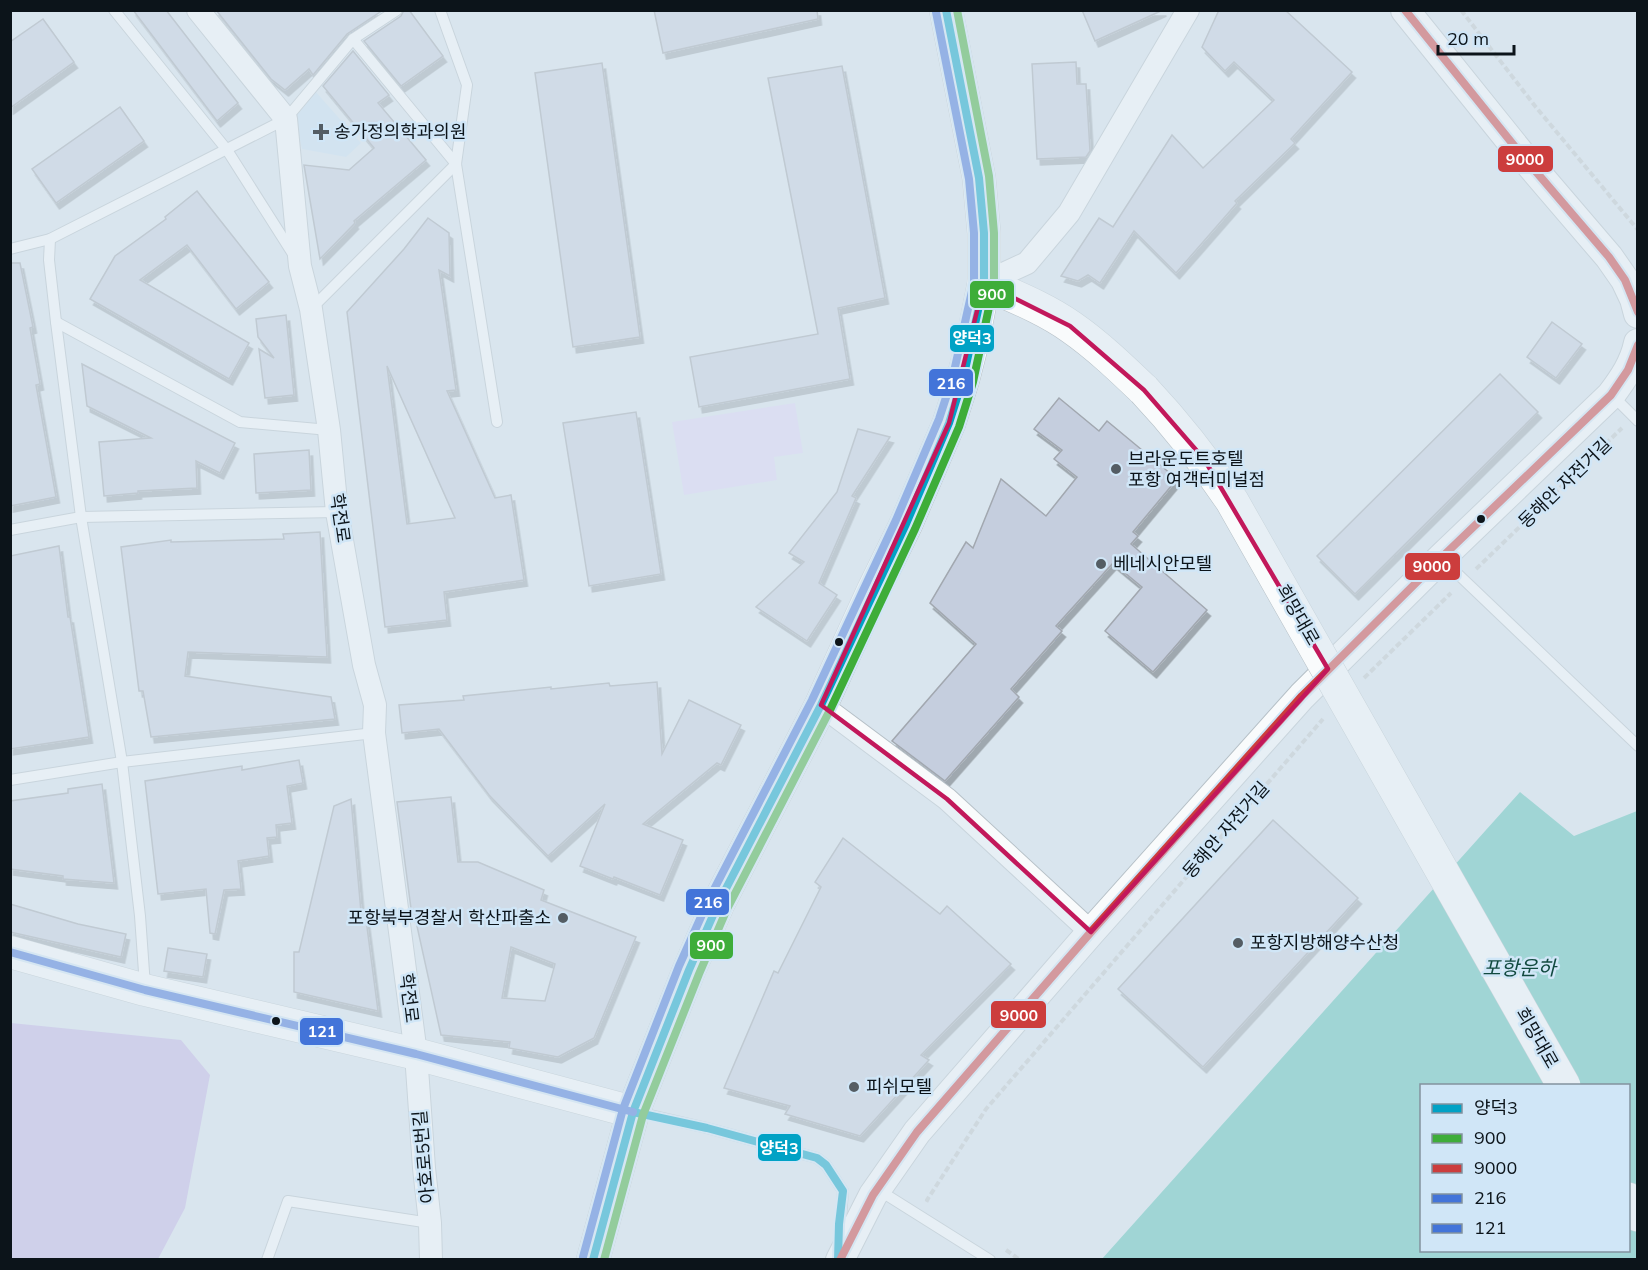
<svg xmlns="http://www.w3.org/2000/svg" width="1648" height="1270" viewBox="0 0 1648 1270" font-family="Mulish,'Noto Sans KR',sans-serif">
  <defs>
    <filter id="shadow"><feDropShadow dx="3.5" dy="6" stdDeviation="0" flood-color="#0004"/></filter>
  </defs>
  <rect width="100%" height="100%" fill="#d9e5ee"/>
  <!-- built -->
  <polygon fill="#cbe1f1" points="315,91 361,143 346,157 302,149 293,110"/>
  <!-- green -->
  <polygon fill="#ddd6f5" points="795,403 803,453 774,457 777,480 684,495 672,422"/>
  <!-- forest -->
  <polygon fill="#c4b5e4" points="11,1023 181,1040 210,1075 185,1208 158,1259 11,1259"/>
  <!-- water -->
  <path fill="#5cc2b5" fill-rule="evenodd" d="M1520,792L1574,836L1637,811V1259L1101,1260ZM1422,1086H1628V1250H1422Z"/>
  <!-- building -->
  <g fill="#c5cede" stroke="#a2a8b0" stroke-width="1.5" fill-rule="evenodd" filter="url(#shadow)">
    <polygon points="133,10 166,10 238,103 217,121"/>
    <polygon points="216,10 383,10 347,34 313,75 309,69 285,90 271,79"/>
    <polygon points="404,10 409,10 443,56 401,86 364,41 401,16"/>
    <polygon points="654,10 817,10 818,19 663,53"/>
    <polygon points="1082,10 1163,10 1095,41"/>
    <polygon points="1219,10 1285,10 1352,72 1291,139 1295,143 1235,201 1237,203 1176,273 1134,231 1100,283 1088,275 1078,281 1061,276 1099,218 1113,227 1172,135 1203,168 1274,100 1234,62 1225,71 1202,47"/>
    <polygon points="43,19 74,62 10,108 10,42"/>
    <polygon points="353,51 389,95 378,103 426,160 354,221 355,223 320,259 304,165 349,170 374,148 323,86"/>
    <polygon points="1076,62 1077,84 1086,84 1090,151 1086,157 1037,159 1032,64"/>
    <polygon points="602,63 640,337 573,347 535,73"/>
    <polygon points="842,66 885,298 838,308 850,379 699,407 690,357 818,334 768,78"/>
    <polygon points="120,107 144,141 56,203 32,169"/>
    <polygon points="197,191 269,282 236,309 187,245 140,280 249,343 229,379 90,299 115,256 166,219 165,217"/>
    <path d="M428,218L449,233L450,276L439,270L456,390L447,391L495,498L511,495L524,580L444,592L447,620L385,627L347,312L404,249ZM387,366L455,518L407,524Z"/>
    <polygon points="10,263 20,263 33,327 30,328 40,384 36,385 56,497 10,506"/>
    <polygon points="286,315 294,395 265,398 259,349 274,358 258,337 256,319"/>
    <polygon points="1552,322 1582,344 1556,378 1527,357"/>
    <polygon points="82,364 235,443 220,473 196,461 197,488 138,491 138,493 104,496 99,442 151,438 87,406"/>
    <polygon points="1500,374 1538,412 1355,594 1317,556"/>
    <polygon points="1059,398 1099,431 1107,421 1177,479 1133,532 1138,536 1131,544 1207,610 1153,672 1105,631 1142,587 1113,563 1056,626 1062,631 1011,689 1019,697 945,781 892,741 976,644 930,603 966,542 973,548 1001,479 1046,516 1077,477 1054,459 1062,450 1034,429"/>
    <polygon points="636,412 661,574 589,586 563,423"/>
    <polygon points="858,429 890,437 852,496 856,498 819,583 837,595 807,641 756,607 804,562 789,553 837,492"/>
    <polygon points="309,450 311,490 256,493 254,454"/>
    <polygon points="320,532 327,657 188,652 185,676 331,697 335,719 151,737 143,691 139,691 121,547 171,540 171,542 284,539 283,534"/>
    <polygon points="59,546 68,617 70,617 89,737 10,749 10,556"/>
    <polygon points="657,682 662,754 689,700 741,725 721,765 717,763 643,824 683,840 660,895 614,877 613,879 580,866 605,804 548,856 489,795 439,729 402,733 399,705 464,700 463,696 551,687 551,689 609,683 610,686"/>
    <polygon points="299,760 303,783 287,786 292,823 276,825 277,837 267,838 269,856 238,861 241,889 224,890 215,934 210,933 206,889 158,894 145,781 242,766 242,770"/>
    <polygon points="102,784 114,883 63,879 63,876 10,869 10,801 68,793 68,789"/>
    <path d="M451,797L458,862H478L544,890L541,900L636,937L594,1038L558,1057L509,1048L510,1042L441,1035L415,917L412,916L397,802ZM511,947L555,964L545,1001L502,998Z"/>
    <polygon points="351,799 361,912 365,912 378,1011 294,992 294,952 299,952 334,806"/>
    <polygon points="1273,820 1358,898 1203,1067 1118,989"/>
    <polygon points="843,838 940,914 947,906 1011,964 921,1055 929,1060 860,1136 785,1114 790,1106 724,1088 774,971 778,973 821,887 815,882"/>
    <polygon points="10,904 78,924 126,934 121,957 10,932"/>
    <polygon points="168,948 207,954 203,977 164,971"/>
  </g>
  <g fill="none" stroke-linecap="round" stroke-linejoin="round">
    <defs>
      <g id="service">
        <polyline points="114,10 227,150 293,254"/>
        <polyline points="440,10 467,85 456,164 497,422"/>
        <polyline points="50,239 49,260 56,322 81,517 122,762 140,916 145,986"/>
        <polyline points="10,249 50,239 286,119 353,39 397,10"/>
        <polyline points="312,308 456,164 353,39"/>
        <polyline points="56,322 240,422 329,430"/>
        <polyline points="1612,395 1638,421"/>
        <polyline points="10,530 81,517 337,512"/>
        <polyline points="1441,558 1638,746"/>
        <polyline points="10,780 122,762 374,733"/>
        <polyline points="637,1112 707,1128 817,1158 826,1165 843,1191 839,1244"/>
        <polyline points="877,1189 990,1260"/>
        <polyline points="267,1260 288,1201 430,1223"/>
      </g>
      <g id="minor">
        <polyline points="198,10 286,119 300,266 311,309 329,430 337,512 364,665 375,705 374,733 416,1054 424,1168 430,1223 431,1260"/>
        <polyline points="984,283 1027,263 1069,213 1188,10"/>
        <polyline points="821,705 947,799 1091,932"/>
      </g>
      <g id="tertiary">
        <polyline points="1405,10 1520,153 1609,257 1625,280 1634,299 1638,314"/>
        <path d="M840,1260L873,1195L917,1132L1091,932L1302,696L1441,558L1611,395C1623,379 1634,363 1638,343"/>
      </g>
      <polyline id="secondary" points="10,952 145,990 416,1054 633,1112"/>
      <g id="primary">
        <path d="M984,283C1013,296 1044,308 1071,327C1097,345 1121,368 1144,390"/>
        <polyline points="1628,1199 1638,1215"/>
        <polyline points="593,1260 633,1112 689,970 718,904 821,705 873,591 906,524 949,423 963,379 972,344 984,283 984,233 979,178 946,10"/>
      </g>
    </defs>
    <!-- service casing -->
    <use href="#service" stroke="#b6c0c7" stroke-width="12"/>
    <!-- minor casing -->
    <use href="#minor" stroke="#b6c0c7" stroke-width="24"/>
    <!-- tertiary casing -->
    <use href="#tertiary" stroke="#b6c0c7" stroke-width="30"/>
    <!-- secondary casing -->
    <use href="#secondary" stroke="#b6c0c7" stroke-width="33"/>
    <!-- primary casing -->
    <use href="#primary" stroke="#b6c0c7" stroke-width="34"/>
    <!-- path -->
    <g stroke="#c2c7ca" stroke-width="4" stroke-dasharray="6 3" stroke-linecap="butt">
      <polyline points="1461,10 1535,106 1638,230"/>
      <polyline points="1476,569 1622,428"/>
      <polyline points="1364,678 1451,593"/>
      <polyline points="929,1201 927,1200 986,1109 1323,719"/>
      <polyline points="1006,1250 1020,1260"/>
    </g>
    <!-- service -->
    <use href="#service" stroke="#f9fbfc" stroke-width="10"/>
    <!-- minor -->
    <use href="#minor" stroke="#f9fbfc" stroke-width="22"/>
    <!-- tertiary -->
    <use href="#tertiary" stroke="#f9fbfc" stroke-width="28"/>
    <!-- secondary -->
    <use href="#secondary" stroke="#f9fbfc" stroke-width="32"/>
    <!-- primary -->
    <use href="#primary" stroke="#f9fbfc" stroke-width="33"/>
    <defs>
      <path id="primary-bridge" d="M1144,390C1177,425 1205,461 1232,501L1564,1086"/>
    </defs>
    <!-- primary-bridge casing -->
    <use href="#primary-bridge" stroke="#b6c0c7" stroke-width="34" stroke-linecap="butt"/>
    <!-- primary-bridge -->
    <use href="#primary-bridge" stroke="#f9fbfc" stroke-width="33"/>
    <defs>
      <g id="bus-1">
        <polyline points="633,1112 707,1128 817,1158 826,1165 843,1191 839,1224 838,1260"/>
        <polyline points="593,1260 633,1112 689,970 718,904 821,705 906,524 949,423 963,379 984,283 984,233 979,178 946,10"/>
      </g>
      <polyline id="bus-2" points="604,1260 643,1115 699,974 727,909 830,710 915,529 959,427 973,382 994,284 994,233 989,176 957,10"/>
      <g id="bus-3">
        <polyline points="1405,10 1520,153 1609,257 1625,280 1638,312"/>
        <polyline points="840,1260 873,1195 917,1132 1091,932 1302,696 1441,558 1611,395 1628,370 1638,345"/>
      </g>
      <polyline id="bus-4" points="583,1257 623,1109 679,966 709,899 812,700 896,520 939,419 953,376 974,282 974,233 969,179 936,12"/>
      <polyline id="bus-5" points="10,952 145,990 416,1054 633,1112"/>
    </defs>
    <!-- bus-1 casing -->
    <use href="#bus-1" stroke="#d0e6f7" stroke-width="12"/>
    <!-- bus-2 casing -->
    <use href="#bus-2" stroke="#d0e6f7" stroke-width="12"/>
    <!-- bus-3 casing -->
    <use href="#bus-3" stroke="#d0e6f7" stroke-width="12"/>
    <!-- bus-4 casing -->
    <use href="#bus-4" stroke="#d0e6f7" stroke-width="12"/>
    <!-- bus-5 casing -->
    <use href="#bus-5" stroke="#d0e6f7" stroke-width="12"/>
    <!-- bus-1 -->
    <use href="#bus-1" stroke="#01a2c5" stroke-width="8"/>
    <!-- bus-2 -->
    <use href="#bus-2" stroke="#3ead39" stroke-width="8"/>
    <!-- bus-3 -->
    <use href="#bus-3" stroke="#cc3d3d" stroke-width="8"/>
    <!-- bus-4 -->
    <use href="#bus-4" stroke="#4374d9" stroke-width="8"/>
    <!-- bus-5 -->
    <use href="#bus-5" stroke="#4374d9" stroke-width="8"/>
  </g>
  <!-- marked area -->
  <path d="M0 0H1648V1270H0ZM984,283L1070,326L1144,390L1204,459L1328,669L1091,932L947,799L821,705L949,423Z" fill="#d9e5ee" fill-opacity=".55" fill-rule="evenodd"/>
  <path fill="none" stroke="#c2185b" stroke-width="4.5" stroke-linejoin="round" d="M984,283L1070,326L1144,390L1204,459L1328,669L1091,932L947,799L821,705L949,423Z"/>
  <!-- markers -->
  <g fill="#545d64" stroke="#d0e6f7" stroke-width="2">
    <path d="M318 123h6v6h6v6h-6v6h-6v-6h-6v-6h6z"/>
    <circle cx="1116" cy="469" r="6"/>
    <circle cx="1101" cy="564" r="6"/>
    <circle cx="563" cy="918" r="6"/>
    <circle cx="1238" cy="943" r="6"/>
    <circle cx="854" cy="1087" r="6"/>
  </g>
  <g fill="#0c141a" stroke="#d0e6f7" stroke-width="2">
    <circle cx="1481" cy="519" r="5"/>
    <circle cx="839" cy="642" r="5"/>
    <circle cx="276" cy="1021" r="5"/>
  </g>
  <g text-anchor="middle" stroke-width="5" stroke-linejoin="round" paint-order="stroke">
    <!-- poi labels -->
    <g font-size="18" fill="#0c141a" stroke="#d0e6f7" text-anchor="start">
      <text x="334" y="138">송가정의학과의원</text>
      <text x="1128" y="465">브라운도트호텔<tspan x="1128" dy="21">포항 여객터미널점</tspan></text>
      <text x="1113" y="570">베네시안모텔</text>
      <text x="551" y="924" text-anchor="end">포항북부경찰서 학산파출소</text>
      <text x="1250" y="949">포항지방해양수산청</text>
      <text x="866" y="1093">피쉬모텔</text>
    </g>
    <!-- street labels -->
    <g font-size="18" fill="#0c141a" stroke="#d0e6f7">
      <text transform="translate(1565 483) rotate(-44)" y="6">동해안 자전거길</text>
      <text transform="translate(340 518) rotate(82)" y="6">학전로</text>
      <text transform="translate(1298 615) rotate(60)" y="6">희망대로</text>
      <text transform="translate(1226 830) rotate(-49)" y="6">동해안 자전거길</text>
      <text transform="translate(409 998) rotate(83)" y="6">학전로</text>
      <text transform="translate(1537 1038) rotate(60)" y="6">희망대로</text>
      <text transform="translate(424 1157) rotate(-95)" y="6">아호로5번길</text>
    </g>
    <!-- water labels -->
    <g font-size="20" font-style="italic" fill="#124a40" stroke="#d0e6f7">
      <text x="1519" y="975">포항운하</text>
    </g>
  </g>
  <g stroke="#d0e6f7" stroke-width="2">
    <rect x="1497" y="145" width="57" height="28" rx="6" fill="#cc3d3d"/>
    <rect x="969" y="280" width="46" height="29" rx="6" fill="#3ead39"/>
    <rect x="949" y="324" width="46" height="29" rx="6" fill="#01a2c5"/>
    <rect x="928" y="368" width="46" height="29" rx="6" fill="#4374d9"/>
    <rect x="1404" y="552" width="57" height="29" rx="6" fill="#cc3d3d"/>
    <rect x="685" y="888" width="45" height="28" rx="6" fill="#4374d9"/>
    <rect x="689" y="931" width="45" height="29" rx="6" fill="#3ead39"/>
    <rect x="990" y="1000" width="57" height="29" rx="6" fill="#cc3d3d"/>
    <rect x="299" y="1017" width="45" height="29" rx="6" fill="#4374d9"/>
    <rect x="757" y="1133" width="45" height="29" rx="6" fill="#01a2c5"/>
  </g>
  <g font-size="16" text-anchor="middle" font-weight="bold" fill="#fff">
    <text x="1525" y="165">9000</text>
    <text x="992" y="300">900</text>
    <text x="972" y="344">양덕3</text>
    <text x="951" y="389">216</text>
    <text x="1432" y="572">9000</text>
    <text x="708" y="908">216</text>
    <text x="711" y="951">900</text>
    <text x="1019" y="1021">9000</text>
    <text x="322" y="1037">121</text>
    <text x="779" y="1154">양덕3</text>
  </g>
  <!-- border -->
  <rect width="1648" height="1270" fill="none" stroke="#0c141a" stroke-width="24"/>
  <!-- legend -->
  <rect x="1420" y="1084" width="210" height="168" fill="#d0e6f7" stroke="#82929f" stroke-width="1.5"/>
  <rect x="1432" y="1104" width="30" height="9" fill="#01a2c5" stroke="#82929f" stroke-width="1.5"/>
  <text x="1474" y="1114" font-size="18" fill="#0c141a">양덕3</text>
  <rect x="1432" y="1134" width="30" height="9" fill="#3ead39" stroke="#82929f" stroke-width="1.5"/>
  <text x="1474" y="1144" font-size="18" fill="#0c141a">900</text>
  <rect x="1432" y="1164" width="30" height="9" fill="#cc3d3d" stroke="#82929f" stroke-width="1.5"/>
  <text x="1474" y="1174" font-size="18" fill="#0c141a">9000</text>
  <rect x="1432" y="1194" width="30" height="9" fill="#4374d9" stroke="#82929f" stroke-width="1.5"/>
  <text x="1474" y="1204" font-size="18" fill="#0c141a">216</text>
  <rect x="1432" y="1224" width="30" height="9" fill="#4374d9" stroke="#82929f" stroke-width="1.5"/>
  <text x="1474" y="1234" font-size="18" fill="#0c141a">121</text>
  <!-- scale -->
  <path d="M1438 45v9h76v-9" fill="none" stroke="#0c141a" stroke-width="3"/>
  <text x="1447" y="45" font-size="18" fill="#0c141a" stroke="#d0e6f7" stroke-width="4.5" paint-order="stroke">20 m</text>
</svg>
